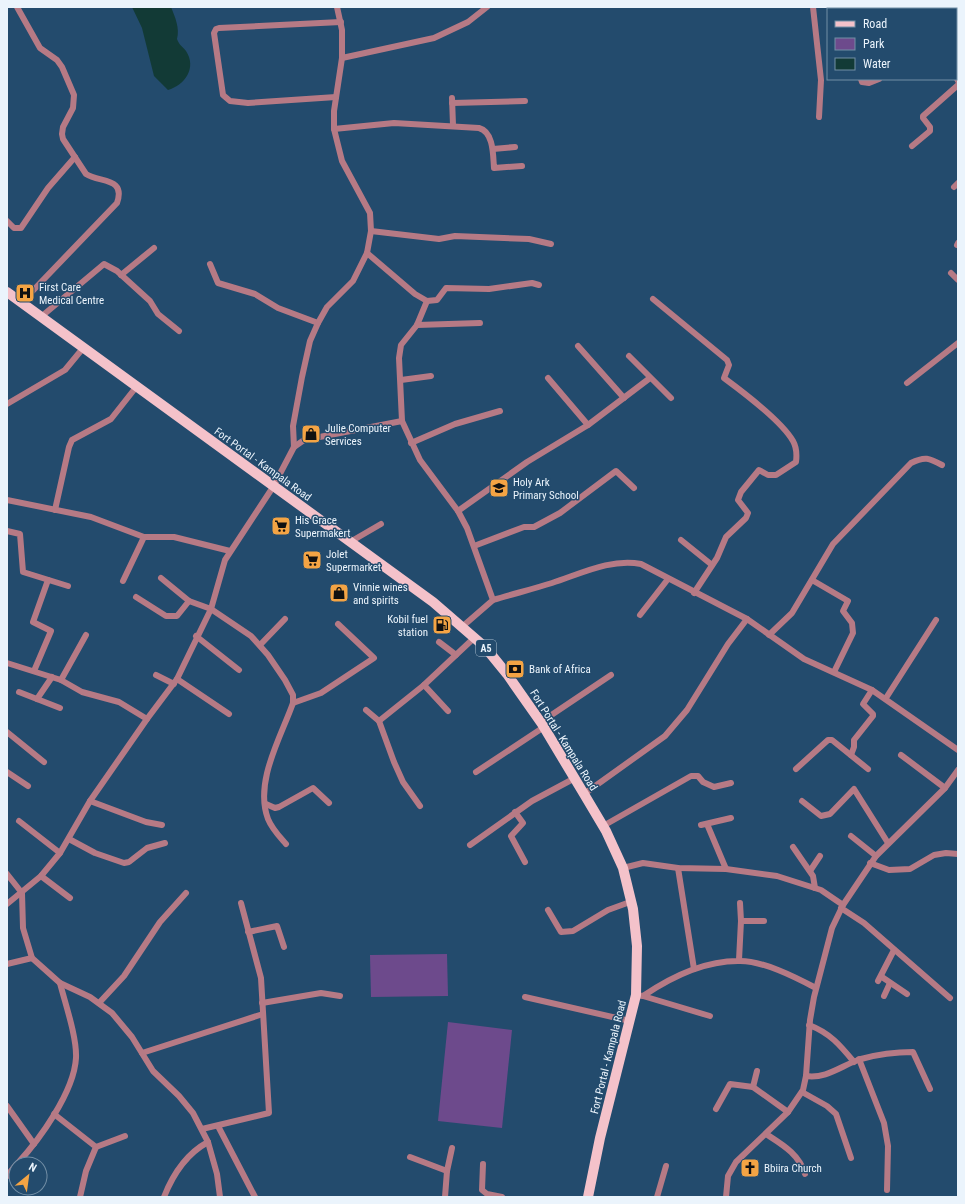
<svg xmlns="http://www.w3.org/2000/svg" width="965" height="1204" viewBox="0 0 965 1204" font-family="'Roboto Condensed',sans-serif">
  <rect width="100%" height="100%" fill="#234b6d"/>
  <!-- green -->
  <g fill="#6d4a8c">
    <polygon points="447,954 448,996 371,997 370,955"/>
    <polygon points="448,1022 512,1030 502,1128 438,1121"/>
  </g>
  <!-- water -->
  <path fill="#123a36" d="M132,7H171C175,17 180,28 177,39C179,45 183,47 186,51C197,68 185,85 168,90L154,76L142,28Z"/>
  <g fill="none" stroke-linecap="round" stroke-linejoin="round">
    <!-- minor -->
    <g stroke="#b67a85" stroke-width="6">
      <path d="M17,7L40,48L57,60L62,67L74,95L73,108L63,127L62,134L63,139L86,174C100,183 126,177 117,203L22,302"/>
      <polyline points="813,7 821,80 819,117"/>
      <polyline points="915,7 916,9"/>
      <polyline points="342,58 434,38 468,22 487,7"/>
      <polyline points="956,77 958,81"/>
      <polyline points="861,79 862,82 869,83 879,79"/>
      <polyline points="336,97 248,103 230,101 223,95 214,33 216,29 219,28 341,22"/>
      <polyline points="452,98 453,125"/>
      <polyline points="452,103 525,101"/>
      <path d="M334,129L394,123L479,128C494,132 493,156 494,168L522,166"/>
      <polyline points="912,146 930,131 930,127 923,118 923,116 958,85"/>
      <polyline points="493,149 515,147"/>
      <polyline points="954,187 958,183"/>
      <polyline points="7,221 14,228 21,228 48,188 75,157"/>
      <polyline points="371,231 439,239 455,236 529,239 551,244"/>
      <polyline points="957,245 958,243"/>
      <polyline points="367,253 415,294 427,301 437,300 446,288 489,289 532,283 539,285"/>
      <polyline points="210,264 218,283 255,294 278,308 318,323"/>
      <polyline points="951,273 958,280"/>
      <polyline points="121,275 154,248"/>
      <path d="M653,299L727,360L729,365L724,378C743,392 782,422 793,441C797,448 797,454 796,462L776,475H768L759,470L741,492L738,500L748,513L746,518L726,537L717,558L694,593"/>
      <polyline points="427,301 417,325 401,345 399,358 402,421 420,460 458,511 467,528 493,600 463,626"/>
      <polyline points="42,316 104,264 117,271 150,301 158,314 179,331"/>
      <polyline points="417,325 480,323"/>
      <polyline points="578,346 624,398"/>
      <polyline points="629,356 671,398"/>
      <polyline points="548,378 588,425"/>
      <polyline points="401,380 431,376"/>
      <polyline points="907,383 958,343"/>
      <polyline points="7,404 65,370 84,347"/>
      <polyline points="411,443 455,424 500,411"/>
      <polyline points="294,447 304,440 402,421"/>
      <polyline points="7,500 91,517 144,537 174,537 230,551"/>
      <polyline points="55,510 69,447 72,440 111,419 137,386"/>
      <polyline points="458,511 527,462 588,425 650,378"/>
      <polyline points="7,531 20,534 23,572 68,586"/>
      <polyline points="681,540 712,565"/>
      <polyline points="350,542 381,524"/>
      <polyline points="474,546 524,527 534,527 560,513 616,471 634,488"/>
      <path d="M161,578L189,601L211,609L251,636L268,655L285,680L293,695V703C281,737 254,782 268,819C272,829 279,836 286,844"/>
      <polyline points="812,580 848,601 843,611 852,623 853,633 834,672"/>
      <polyline points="123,581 144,537"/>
      <polyline points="136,597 166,616 177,616 189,601"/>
      <path d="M493,600C513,594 533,589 552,583C580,574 611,558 641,564L747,619L804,659L872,690L958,750"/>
      <polyline points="640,615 668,579"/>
      <path d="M769,635L792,613L833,544L911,463C925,456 929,458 942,465"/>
      <polyline points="196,636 239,670"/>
      <polyline points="439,642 456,655"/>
      <polyline points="260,645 285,619"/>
      <polyline points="7,663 61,680 82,692 119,702 147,719"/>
      <polyline points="34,671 51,631 33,622 48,580"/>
      <polyline points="156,675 174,684"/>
      <polyline points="177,679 229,714"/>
      <polyline points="61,680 86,635"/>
      <polyline points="424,685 448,711"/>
      <polyline points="19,692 60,708"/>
      <polyline points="886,698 936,620"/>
      <polyline points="37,699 52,677"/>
      <polyline points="293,703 321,693 374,658 338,624"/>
      <polyline points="366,710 379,721 394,762 403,782 420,806"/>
      <polyline points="379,721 424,685 474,638"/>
      <polyline points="541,722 611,675"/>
      <polyline points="7,732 44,762"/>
      <polyline points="851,755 854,747 854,740 873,716 873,714 863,704 872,690"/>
      <polyline points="901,755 945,788"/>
      <polyline points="796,769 828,740 832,740 868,769"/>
      <polyline points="7,772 28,786"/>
      <polyline points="476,772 544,727"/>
      <polyline points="584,794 665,736 687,710 728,644 747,619"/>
      <polyline points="90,801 146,822 162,825"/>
      <polyline points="802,801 821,816 830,814 854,789 888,843"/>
      <polyline points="266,804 275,808 279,807 313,788 329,803"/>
      <polyline points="515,812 523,823 511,836 525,862"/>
      <polyline points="19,821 60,853"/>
      <polyline points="707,824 726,869"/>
      <polyline points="701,825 731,818"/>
      <polyline points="603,826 691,776 698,776 703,782 714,787 731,783"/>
      <polyline points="851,836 876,856"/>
      <polyline points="69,839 95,853 124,863 129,862 147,848 165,843"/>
      <polyline points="470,845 532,801 575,778"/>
      <polyline points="793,847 813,876 815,888"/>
      <polyline points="870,863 889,870 910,869 934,855 946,853 958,854"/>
      <polyline points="623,868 643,863 678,868 726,869 777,876 821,890 843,905"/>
      <polyline points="678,868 694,969"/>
      <polyline points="810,871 820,856"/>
      <polyline points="7,874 22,893 23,928 32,958 60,983 90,997 112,1013 132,1037 153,1071 179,1096 193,1113 208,1142 217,1174 220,1197"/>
      <polyline points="41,876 70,898"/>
      <polyline points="7,904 41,876 60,853 90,801 147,719 177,679 211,609 225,560 273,487 294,447 293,426 302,377 310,341 318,323 327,307 353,281 367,253 371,231 370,213 342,161 334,129 334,111 342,58 342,30 337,7"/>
      <polyline points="841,908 864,923 950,998"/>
      <polyline points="548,910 561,932 573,931 608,910 630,902"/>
      <polyline points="741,921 764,921"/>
      <polyline points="248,932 277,926 284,947"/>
      <polyline points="739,960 741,921 740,903"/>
      <polyline points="7,964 32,958"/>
      <polyline points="882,977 907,994"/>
      <polyline points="878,981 894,950"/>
      <path d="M636,995L643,996C671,977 704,961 738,961C762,960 795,977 816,988"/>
      <polyline points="643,996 710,1016"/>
      <polyline points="884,996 890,983"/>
      <polyline points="525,997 630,1021"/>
      <polyline points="99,1003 124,976 160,922 186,893"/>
      <polyline points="262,1003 321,993 340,996"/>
      <path d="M809,1025C830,1033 840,1045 854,1062"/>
      <polyline points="142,1053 263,1014"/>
      <polyline points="859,1059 884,1123 888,1146 887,1190"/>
      <path d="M806,1076C827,1079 842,1065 861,1059C879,1054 895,1052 913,1052L930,1089"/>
      <polyline points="753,1087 757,1071"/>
      <polyline points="802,1092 827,1106 836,1114 851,1158"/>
      <polyline points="7,1106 34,1144"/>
      <polyline points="716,1109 730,1084 753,1087 788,1112"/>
      <polyline points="54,1114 96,1147 86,1171 80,1197"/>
      <polyline points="218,1126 255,1197"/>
      <polyline points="202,1129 269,1113 261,978 241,903"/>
      <path d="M766,1134C783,1145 799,1154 805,1174"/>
      <polyline points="96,1147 125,1136"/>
      <polyline points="410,1157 447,1171"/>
      <path d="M17,1164C40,1139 74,1092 76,1058C77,1037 65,1003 60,983"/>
      <polyline points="483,1164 482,1190 487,1194 502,1197"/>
      <polyline points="7,1176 16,1165"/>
      <path d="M164,1197C173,1174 186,1154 208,1142"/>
      <polyline points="445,1197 447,1171 452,1148"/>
      <polyline points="657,1197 666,1166"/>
      <polyline points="726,1197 728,1176 736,1162 788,1112 803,1090 806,1076 810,1020 814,997 832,928 843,905 876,856 945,788 958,770"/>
    </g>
    <!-- primary -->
    <polyline stroke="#f4c2ca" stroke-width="10" points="7,292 433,602 485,647 507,674 542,724 584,794 606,831 623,868 633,909 637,946 636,995 600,1138 588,1197"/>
  </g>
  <!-- icons -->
  <defs>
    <symbol id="hospital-square" viewBox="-11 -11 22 22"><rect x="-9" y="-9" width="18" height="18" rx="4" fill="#f4a444" stroke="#234b6d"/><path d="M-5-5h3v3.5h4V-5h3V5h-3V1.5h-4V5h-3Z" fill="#111"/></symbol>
    <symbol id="shop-square" viewBox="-11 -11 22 22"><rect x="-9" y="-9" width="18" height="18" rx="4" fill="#f4a444" stroke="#234b6d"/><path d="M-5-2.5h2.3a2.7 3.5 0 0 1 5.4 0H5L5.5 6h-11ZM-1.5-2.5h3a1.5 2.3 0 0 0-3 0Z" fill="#111"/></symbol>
    <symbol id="school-square" viewBox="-11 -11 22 22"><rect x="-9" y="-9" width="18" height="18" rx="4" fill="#f4a444" stroke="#234b6d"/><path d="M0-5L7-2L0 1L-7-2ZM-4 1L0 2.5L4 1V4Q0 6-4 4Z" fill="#111"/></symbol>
    <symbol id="supermarket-square" viewBox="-11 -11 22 22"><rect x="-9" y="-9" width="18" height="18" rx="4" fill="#f4a444" stroke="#234b6d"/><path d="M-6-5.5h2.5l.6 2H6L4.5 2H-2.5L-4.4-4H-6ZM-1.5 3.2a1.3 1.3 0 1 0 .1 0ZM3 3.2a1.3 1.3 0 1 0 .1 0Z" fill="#111"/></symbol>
    <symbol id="fuel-square" viewBox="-11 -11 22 22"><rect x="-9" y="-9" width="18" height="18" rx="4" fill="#f4a444" stroke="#234b6d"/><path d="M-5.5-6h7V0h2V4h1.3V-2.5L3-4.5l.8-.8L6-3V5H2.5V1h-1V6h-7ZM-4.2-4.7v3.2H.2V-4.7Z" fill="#111"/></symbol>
    <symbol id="bank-square" viewBox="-11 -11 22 22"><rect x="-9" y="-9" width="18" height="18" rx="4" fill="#f4a444" stroke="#234b6d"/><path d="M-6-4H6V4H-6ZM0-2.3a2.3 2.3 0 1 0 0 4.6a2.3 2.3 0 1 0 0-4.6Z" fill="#111"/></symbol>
    <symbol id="church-square" viewBox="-11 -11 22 22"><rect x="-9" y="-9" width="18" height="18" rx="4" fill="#f4a444" stroke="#234b6d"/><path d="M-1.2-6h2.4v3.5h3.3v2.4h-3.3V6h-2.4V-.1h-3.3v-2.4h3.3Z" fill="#111"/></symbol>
  </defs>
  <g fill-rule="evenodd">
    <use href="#hospital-square" x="14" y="282" width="22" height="22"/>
    <use href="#shop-square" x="300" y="423" width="22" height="22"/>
    <use href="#school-square" x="488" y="477" width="22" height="22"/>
    <use href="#supermarket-square" x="270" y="515" width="22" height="22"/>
    <use href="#supermarket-square" x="301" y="549" width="22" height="22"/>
    <use href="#shop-square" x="328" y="582" width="22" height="22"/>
    <use href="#fuel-square" x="431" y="614" width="22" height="22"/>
    <use href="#bank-square" x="504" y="658" width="22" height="22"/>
    <use href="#church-square" x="739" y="1157" width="22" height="22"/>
  </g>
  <g text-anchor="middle" stroke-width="3" stroke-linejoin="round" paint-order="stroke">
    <!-- shield labels -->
    <rect fill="#234b6d" stroke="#afc1d1" stroke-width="1" x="476" y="640" width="20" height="16" rx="3"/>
    <g font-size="10" font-weight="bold" fill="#ebf4fc">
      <text x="486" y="652">A5</text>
    </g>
    <!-- poi labels -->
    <g font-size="11" fill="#ebf4fc" stroke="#234b6d" text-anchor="start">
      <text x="39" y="291">First Care<tspan x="39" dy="13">Medical Centre</tspan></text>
      <text x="325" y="432">Julie Computer<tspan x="325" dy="13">Services</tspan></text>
      <text x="513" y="486">Holy Ark<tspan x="513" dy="13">Primary School</tspan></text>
      <text x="295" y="524">His Grace<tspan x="295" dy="13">Supermakert</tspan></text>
      <text x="326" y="558">Jolet<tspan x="326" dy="13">Supermarket</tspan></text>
      <text x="353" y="591">Vinnie wines<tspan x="353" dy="13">and spirits</tspan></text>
      <text x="428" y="623" text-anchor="end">Kobil fuel<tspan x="428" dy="13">station</tspan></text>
      <text x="529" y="673">Bank of Africa</text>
      <text x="764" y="1172">Bbiira Church</text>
    </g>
    <!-- street labels -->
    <g font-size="11" fill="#ebf4fc" stroke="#234b6d">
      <text transform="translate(263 464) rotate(36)" y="4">Fort Portal - Kampala Road</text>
      <text transform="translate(564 740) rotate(58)" y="4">Fort Portal - Kampala Road</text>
      <text transform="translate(608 1057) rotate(-76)" y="4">Fort Portal - Kampala Road</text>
    </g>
  </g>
  <!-- border -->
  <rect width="965" height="1204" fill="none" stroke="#ebf4fc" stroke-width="16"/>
  <!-- legend -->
  <rect x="827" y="8" width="130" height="72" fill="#234b6d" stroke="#738fa6"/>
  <rect x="835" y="21" width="20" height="6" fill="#f4c2ca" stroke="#738fa6"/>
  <text x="863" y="28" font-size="12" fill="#ebf4fc">Road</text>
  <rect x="835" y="38" width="20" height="12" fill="#6d4a8c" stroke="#738fa6"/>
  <text x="863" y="48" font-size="12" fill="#ebf4fc">Park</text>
  <rect x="835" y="58" width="20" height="12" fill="#123a36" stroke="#738fa6"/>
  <text x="863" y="68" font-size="12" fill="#ebf4fc">Water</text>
  <!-- north arrow -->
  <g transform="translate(28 1176) rotate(29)"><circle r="19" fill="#234b6d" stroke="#738fa6"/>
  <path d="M0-3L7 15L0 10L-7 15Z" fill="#f4a444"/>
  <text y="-6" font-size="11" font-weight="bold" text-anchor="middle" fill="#ebf4fc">N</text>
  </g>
</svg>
